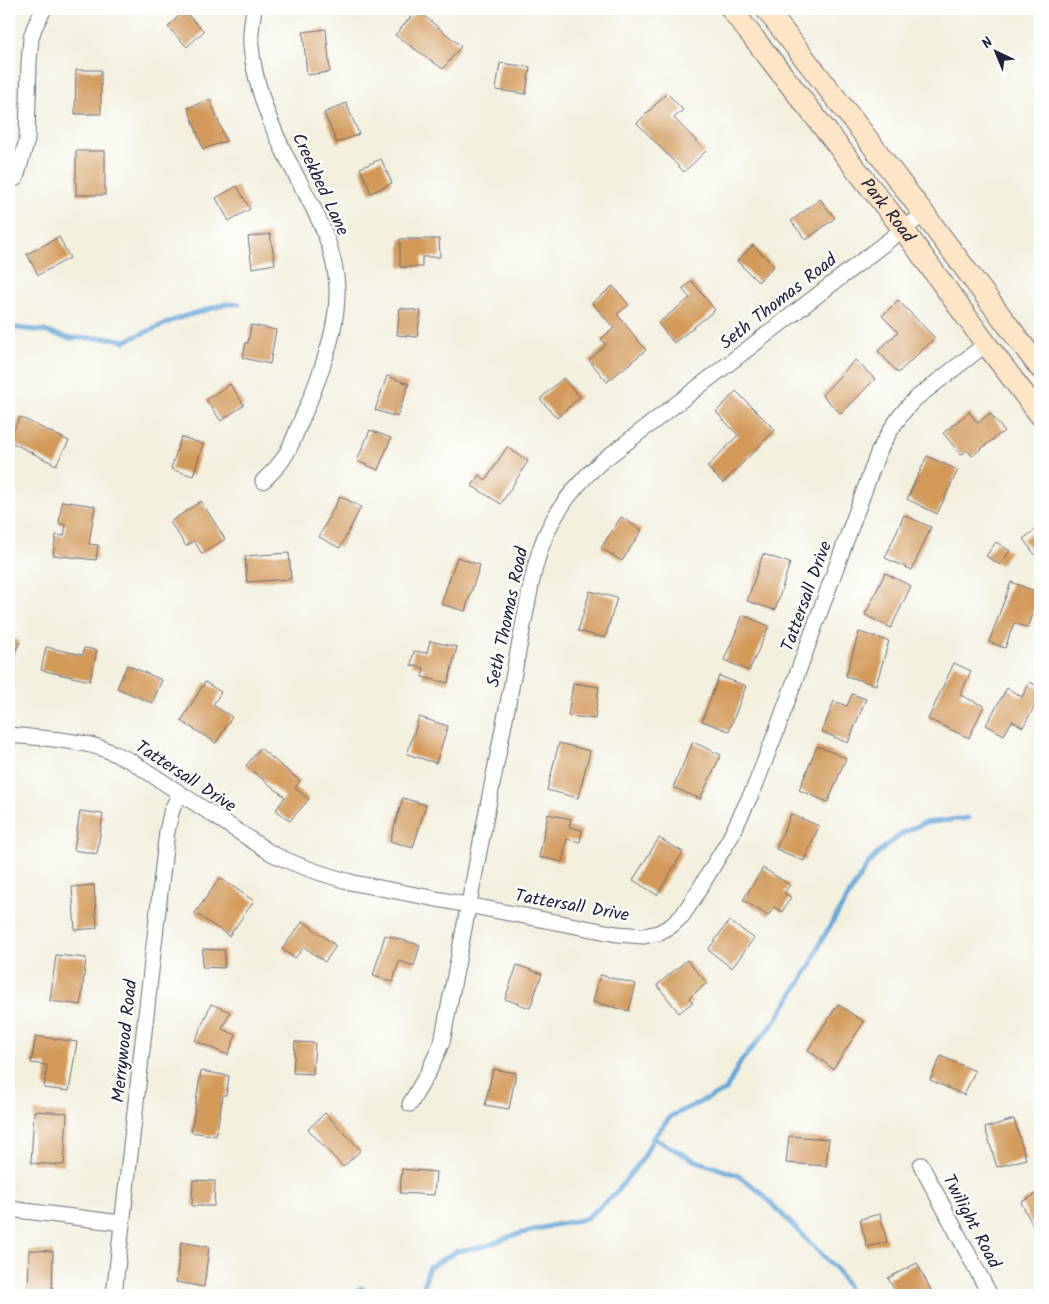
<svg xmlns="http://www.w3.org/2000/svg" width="1049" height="1304" viewBox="0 0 1049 1304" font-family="Kalam,sans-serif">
  <rect width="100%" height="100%" fill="#fff"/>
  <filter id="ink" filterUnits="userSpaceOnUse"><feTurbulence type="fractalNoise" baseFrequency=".02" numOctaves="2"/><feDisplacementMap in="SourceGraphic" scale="10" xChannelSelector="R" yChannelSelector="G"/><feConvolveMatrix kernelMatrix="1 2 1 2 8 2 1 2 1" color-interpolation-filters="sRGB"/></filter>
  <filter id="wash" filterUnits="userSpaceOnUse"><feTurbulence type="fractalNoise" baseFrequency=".0096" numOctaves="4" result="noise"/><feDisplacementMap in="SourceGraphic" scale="20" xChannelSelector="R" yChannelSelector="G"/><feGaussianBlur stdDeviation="1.12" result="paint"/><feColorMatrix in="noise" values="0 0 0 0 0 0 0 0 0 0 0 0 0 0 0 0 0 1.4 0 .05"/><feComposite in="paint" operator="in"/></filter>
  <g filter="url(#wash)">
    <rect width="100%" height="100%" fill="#f3f0de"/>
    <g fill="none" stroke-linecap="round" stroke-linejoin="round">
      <!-- stream -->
      <g stroke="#65a5d8" stroke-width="5">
        <polyline points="9,327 44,331 68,338 112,338 125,341 179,318 226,304 239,304"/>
        <polyline points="653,1138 694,1160 737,1175 759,1191 836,1269 853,1295"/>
        <polyline points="352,1295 361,1288 371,1295 424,1288 428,1268 457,1251 486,1246 511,1236 554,1225 585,1219 614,1195 644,1157 653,1138 671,1116 726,1090 741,1061 774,1023 811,965 821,941 868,864 879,852 903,833 924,823 968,818"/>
      </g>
    </g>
    <g id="blocks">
      <!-- building -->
      <g fill="#d29959">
        <polygon points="417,10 461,46 443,69 395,35"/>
        <polygon points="184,11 204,31 187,47 168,27"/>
        <polygon points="326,29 330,72 307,75 303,32"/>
        <polygon points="500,63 530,67 526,94 496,90"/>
        <polygon points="76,70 101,70 101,114 75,114"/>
        <polygon points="667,93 683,110 674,118 706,151 684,172 637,123"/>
        <polygon points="210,99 226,141 203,149 188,108"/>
        <polygon points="346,103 359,134 337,143 324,113"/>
        <rect x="76" y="151" width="29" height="44"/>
        <polygon points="381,159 392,183 371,193 360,168"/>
        <polygon points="237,186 250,209 229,221 216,198"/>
        <polygon points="820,199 835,218 806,240 791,221"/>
        <polygon points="270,234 275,264 252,268 248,237"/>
        <polygon points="59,237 70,258 38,275 27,254"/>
        <polygon points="400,239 439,239 440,257 422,257 422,267 400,267"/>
        <polygon points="753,245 774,266 758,282 737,261"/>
        <polygon points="692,281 715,310 674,343 658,323 690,298 682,289"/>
        <polygon points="613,286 629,305 617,314 646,350 607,382 589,360 606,345 601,339 614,328 592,303"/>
        <polygon points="898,300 935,338 898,373 878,351 898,332 882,316"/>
        <polygon points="400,308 421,311 417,337 397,335"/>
        <polygon points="251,325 276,330 270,364 243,358 246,342 248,343"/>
        <polygon points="855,360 875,379 841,414 822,395"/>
        <polygon points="387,376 409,384 397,417 375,410"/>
        <polygon points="563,378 580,397 557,418 540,399"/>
        <polygon points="230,384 244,405 221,421 206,400"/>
        <polygon points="736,391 775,430 723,483 707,467 738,435 716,412"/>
        <polygon points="969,412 978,423 990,413 1004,431 972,456 967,450 961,455 943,433"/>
        <polygon points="20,417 69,441 56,465 9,441 9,439"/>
        <polygon points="370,430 391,438 378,470 357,461"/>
        <polygon points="181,437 203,444 193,476 171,469"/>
        <polygon points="507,447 528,461 501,504 472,486 479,475 486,480"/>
        <polygon points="927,456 958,470 937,514 907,499"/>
        <polygon points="340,496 361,507 340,548 319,537"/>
        <polygon points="62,501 95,506 89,544 98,545 96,560 53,555 56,535 64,536 66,525 59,524"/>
        <polygon points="201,501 225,539 202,554 194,541 186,546 170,522"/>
        <polygon points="904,515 931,527 912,570 885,558"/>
        <polygon points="621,517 642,530 622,561 601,548"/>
        <polygon points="1040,526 1040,561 1023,539"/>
        <polygon points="996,542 1010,551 1000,565 986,556"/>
        <polygon points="289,553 291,579 247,582 245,556"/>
        <polygon points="763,554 790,563 775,610 747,601"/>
        <polygon points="457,557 480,565 465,611 441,604"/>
        <polygon points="885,573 911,586 891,628 865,615"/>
        <polygon points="1011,582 1040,593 1040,595 1028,628 1014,623 1005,648 989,642"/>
        <polygon points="590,591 617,598 605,638 578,631"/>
        <polygon points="743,615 769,626 749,671 724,660"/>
        <polygon points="859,632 889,641 876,685 846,676"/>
        <polygon points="9,636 20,642 9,664"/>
        <polygon points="430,641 457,647 448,683 422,677 424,668 411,665 414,651 427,653"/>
        <polygon points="46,647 83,655 84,648 97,650 90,681 41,670"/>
        <polygon points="954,663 971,671 960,695 984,706 969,738 928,719"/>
        <polygon points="127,665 162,680 152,703 117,688"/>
        <polygon points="719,676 746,686 729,731 702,721"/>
        <polygon points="205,682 221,692 213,705 232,717 216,743 181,721"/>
        <polygon points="1030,682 1040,688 1040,697 1023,727 1012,721 1004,735 986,725 1007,688 1022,697"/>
        <polygon points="573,683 599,687 595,719 568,716"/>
        <polygon points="852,694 866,699 848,743 822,732 834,701 847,706"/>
        <polygon points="419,717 448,726 436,763 407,754"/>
        <polygon points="693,742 721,755 700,799 673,787"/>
        <polygon points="559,743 590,751 578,798 547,790"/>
        <polygon points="817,746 846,758 828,802 799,790"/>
        <polygon points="260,748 300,781 295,788 309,799 290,821 276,810 285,797 246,766"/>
        <polygon points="403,798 426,805 413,848 390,841"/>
        <polygon points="80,811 103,814 97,854 74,850"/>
        <polygon points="548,814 571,819 569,827 582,830 580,842 567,839 562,862 539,857"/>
        <polygon points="791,814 819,826 804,861 776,849"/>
        <polygon points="659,838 683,852 657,895 633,880"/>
        <polygon points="763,868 790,885 784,893 791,897 782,912 774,907 768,916 743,900"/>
        <polygon points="220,878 254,901 229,936 195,913"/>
        <polygon points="94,885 97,928 75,930 72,887"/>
        <polygon points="303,921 336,946 325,962 304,947 295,958 282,949"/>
        <polygon points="729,921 754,938 732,968 708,950"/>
        <polygon points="385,935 420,945 414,966 399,961 393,982 373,976"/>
        <polygon points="203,949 225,950 224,968 202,967"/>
        <polygon points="56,955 86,958 81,1005 50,1001"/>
        <polygon points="687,960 707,983 689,998 693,1002 679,1013 657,985"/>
        <polygon points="517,965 542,974 530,1008 505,999"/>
        <polygon points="600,975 636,984 629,1011 593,1002"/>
        <polygon points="211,1004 230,1012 222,1029 236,1035 228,1055 195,1041"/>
        <polygon points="838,1004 864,1022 833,1069 808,1050"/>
        <polygon points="36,1036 77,1042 69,1091 44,1088 47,1065 31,1063"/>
        <polygon points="295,1042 315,1043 313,1074 293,1073"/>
        <polygon points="941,1056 975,1071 964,1095 930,1080"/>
        <polygon points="493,1069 516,1073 509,1109 485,1105"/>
        <polygon points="201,1071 229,1076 226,1095 223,1095 216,1136 191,1132"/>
        <polygon points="34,1111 67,1113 64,1165 31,1163"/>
        <polygon points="325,1113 361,1150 343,1167 308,1129"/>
        <polygon points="1014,1119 1026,1159 997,1167 985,1128"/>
        <polygon points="789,1136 829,1139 826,1166 786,1163"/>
        <polygon points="402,1169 436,1172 434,1195 400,1193"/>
        <polygon points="193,1180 215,1181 214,1206 192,1206"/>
        <polygon points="1040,1192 1040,1235 1038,1236 1021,1202"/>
        <polygon points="880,1214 887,1242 867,1247 860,1219"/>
        <polygon points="181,1242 209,1247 204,1287 176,1282"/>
        <polygon points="29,1250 53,1251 52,1295 28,1295"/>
        <polygon points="917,1263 932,1292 925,1295 897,1295 888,1278"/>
      </g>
    </g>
  </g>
  <g filter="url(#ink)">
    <use href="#blocks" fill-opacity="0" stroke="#6b6a74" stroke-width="1"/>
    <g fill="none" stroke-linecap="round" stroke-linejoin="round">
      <defs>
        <g id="street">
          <path d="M254,9C252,21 250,34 251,46C254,81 270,123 285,154C307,199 334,235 337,287C338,320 329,348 318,379C312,395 305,412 298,428C294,438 290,449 283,459C278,467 270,474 263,481"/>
          <polyline points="16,178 27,140 29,62 31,38 34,28 44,9"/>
          <path d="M9,735C38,738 70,739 98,747C110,751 120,756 131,761L271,853C297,866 325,875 354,883L617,934L644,936L658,933L671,926L682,916L694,898L730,838L755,786L776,732L878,453C889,432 898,416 915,399L986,344"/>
          <path d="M410,1104L429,1071L442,1042L532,580C534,570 537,560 540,550C551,516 574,486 601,462L889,240L924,214"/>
          <polyline points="921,1165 990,1295"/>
          <polyline points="9,1209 122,1223"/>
          <polyline points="114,1295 167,831 172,809 180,794"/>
        </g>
        <g id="secondary">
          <path id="s1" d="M731,9L903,229L986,344L1040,415"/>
          <polyline points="766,9 863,133 1040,368"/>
        </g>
      </defs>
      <!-- street casing -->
      <use href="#street" stroke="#6b6a74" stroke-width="17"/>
      <!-- secondary casing -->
      <use href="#secondary" stroke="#6b6a74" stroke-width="23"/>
      <!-- street -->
      <use href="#street" stroke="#fff" stroke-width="15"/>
      <!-- secondary -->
      <use href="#secondary" stroke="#fee5c5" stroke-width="21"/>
    </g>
  </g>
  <g text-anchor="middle" stroke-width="4.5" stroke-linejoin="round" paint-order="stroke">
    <!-- street labels -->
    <g font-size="18" fill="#22223b" stroke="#fff">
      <text transform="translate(321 184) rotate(65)" y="6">Creekbed Lane</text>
      <text dy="6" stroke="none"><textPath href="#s1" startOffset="255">Park Road</textPath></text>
      <text transform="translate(778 301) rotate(-38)" y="6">Seth Thomas Road</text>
      <text transform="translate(806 596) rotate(-70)" y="6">Tattersall Drive</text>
      <text transform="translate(507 617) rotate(-78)" y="6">Seth Thomas Road</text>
      <text transform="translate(186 776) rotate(33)" y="6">Tattersall Drive</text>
      <text transform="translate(572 905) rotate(10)" y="6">Tattersall Drive</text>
      <text transform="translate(124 1041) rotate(-84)" y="6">Merrywood Road</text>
      <text transform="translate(972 1221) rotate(62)" y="6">Twilight Road</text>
    </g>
  </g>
  <!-- margin -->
  <rect width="1049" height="1304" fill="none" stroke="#fff" stroke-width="30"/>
  <!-- north arrow -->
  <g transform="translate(996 52) rotate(316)" stroke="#ffffff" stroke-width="4" paint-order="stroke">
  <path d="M0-4L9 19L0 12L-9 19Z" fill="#22223b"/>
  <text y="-8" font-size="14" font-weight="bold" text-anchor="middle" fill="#22223b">N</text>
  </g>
</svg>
